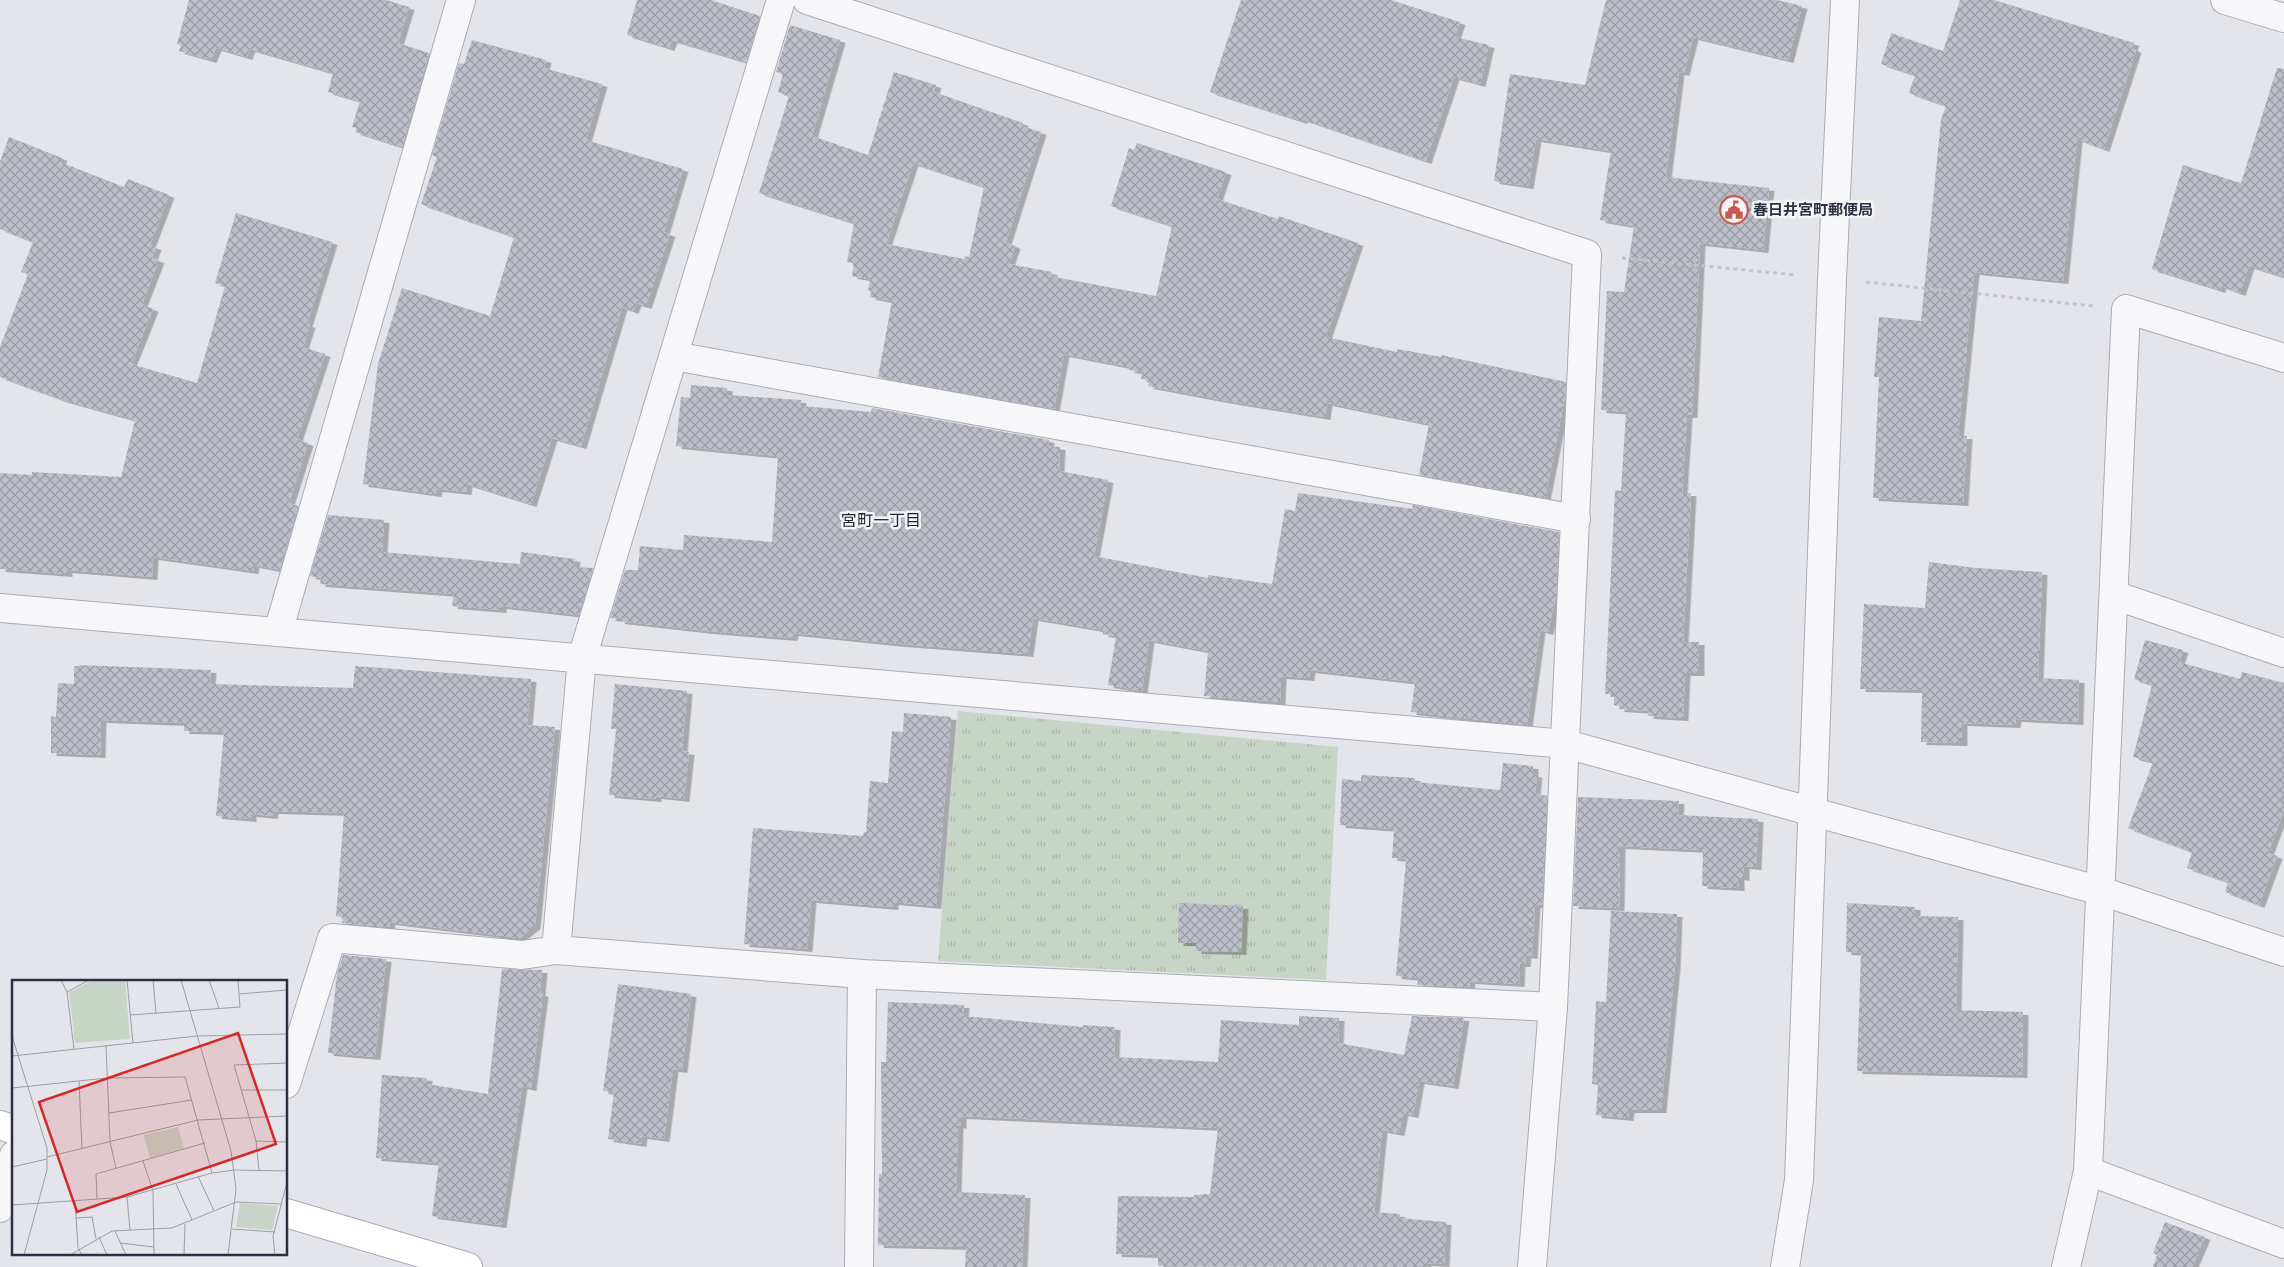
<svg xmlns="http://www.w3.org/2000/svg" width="2284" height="1267" viewBox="0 0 2284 1267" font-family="Helvetica,'Noto Sans JP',sans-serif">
  <defs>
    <pattern id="grass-tufts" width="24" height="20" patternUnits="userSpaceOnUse" patternTransform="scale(1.25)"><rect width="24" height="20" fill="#c7d4c6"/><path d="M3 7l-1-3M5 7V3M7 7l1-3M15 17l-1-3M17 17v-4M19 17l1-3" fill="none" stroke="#abb6ab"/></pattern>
    <pattern id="building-cross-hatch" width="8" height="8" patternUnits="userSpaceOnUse" patternTransform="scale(1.25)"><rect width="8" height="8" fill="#bcbec8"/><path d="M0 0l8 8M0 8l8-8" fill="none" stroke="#999ba4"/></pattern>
    <filter id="shadow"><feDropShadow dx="5.5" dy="3" stdDeviation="0" flood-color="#0004"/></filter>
  </defs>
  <rect width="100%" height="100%" fill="#e4e5eb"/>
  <!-- grass -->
  <polygon fill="url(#grass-tufts)" points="958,711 1338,747 1326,980 938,961"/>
  <!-- building -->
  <g fill="url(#building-cross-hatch)" fill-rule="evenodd" filter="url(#shadow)">
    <polygon points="189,0 386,0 409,7 398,43 429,53 402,147 355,132 356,128 352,127 360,101 328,92 333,73 250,49 247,57 216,48 211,60 179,51 181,45 177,44"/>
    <polygon points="637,0 711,0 760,16 746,62 672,40 669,48 627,35"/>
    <polygon points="1241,0 1391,0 1460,22 1455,37 1489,45 1480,84 1454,77 1426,161 1302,119 1302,121 1210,92"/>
    <polygon points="1606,0 1777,0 1802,6 1788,60 1693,37 1684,73 1679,72 1666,177 1769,188 1763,250 1700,243 1692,415 1687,415 1682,493 1691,493 1683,642 1699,642 1699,673 1685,673 1683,718 1648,716 1649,711 1619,709 1619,706 1614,705 1614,694 1605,694 1615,490 1621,491 1626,412 1601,410 1607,291 1624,292 1634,226 1600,220 1611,151 1536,139 1528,186 1494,181 1510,74 1585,85"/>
    <polygon points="1960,0 1994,0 2134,43 2132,48 2136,50 2104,149 2077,139 2063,281 1974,272 1958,436 1967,436 1963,503 1873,498 1879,377 1874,377 1879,317 1921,321 1941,120 1946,106 1909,93 1915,75 1881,64 1891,33 1943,51"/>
    <path d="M790,25L840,40L812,136L868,155L894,72L936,85L934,92L1023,123L1022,126L1041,132L1006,242L1015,246L1009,264L1052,272L1051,276L1060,278L1156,296L1172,226L1111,206L1129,148L1134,150L1137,143L1226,172L1217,199L1278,219L1279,216L1358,243L1326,337L1397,352V349L1441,357V355L1566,382L1565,397L1545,498L1419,475L1429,424L1327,403L1325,417L1222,400L1148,386L1149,380L1141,379L1142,372L1129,370L1130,367L1064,354L1054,409L878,377L892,301L870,297L871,291L868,290L870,279L852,276L854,263L847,262L854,223L759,193L789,96L778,92L783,74L776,72ZM913,163L984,187L969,257L965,256L964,259L886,244Z"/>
    <polygon points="472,40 546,60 544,68 602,84 586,140 683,169 664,232 670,234 646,306 636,303 633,311 622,307 581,446 552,438 531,504 467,484 466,492 437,489 436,494 363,484 378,364 402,288 490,316 514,237 421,204 437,157 432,155 459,63 464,64"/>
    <polygon points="2277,68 2284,69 2284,277 2249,266 2240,293 2221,286 2220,290 2152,269 2183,165 2241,183"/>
    <polygon points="9,137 62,158 60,162 124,187 128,179 169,195 150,245 156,247 152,258 159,260 142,304 153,309 131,364 197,383 225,286 215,283 236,213 332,242 307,324 310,325 303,347 325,354 297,439 308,443 289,503 298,506 280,570 254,565 253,571 153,557 152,577 67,570 67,574 0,569 0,473 32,475 32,472 121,477 135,420 63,400 0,377 0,347 28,274 21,272 33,242 0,229 0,162"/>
    <polygon points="691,385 727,388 727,395 801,400 801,406 871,412 872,408 1049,440 1048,446 1060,447 1059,471 1108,480 1094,556 1208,578 1208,575 1272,584 1285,509 1295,511 1298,493 1412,509 1413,505 1559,532 1556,596 1548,632 1540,630 1527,725 1411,712 1415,682 1310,670 1309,678 1281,676 1280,702 1204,696 1208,651 1149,640 1142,691 1108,685 1116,636 1103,634 1103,630 1033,618 1028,654 889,643 793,633 792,638 707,631 619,621 620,619 610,618 625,570 638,570 640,546 683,550 684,535 772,542 778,456 676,446 681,397 690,398"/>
    <polygon points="328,515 384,520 382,552 520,564 521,552 575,559 574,567 593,568 579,615 501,606 501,610 452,606 454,594 320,584 321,578 310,576"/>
    <polygon points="1929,562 1976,568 2042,572 2038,678 2079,680 2078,722 2016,719 2015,725 1962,723 1962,743 1921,742 1922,690 1860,689 1864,604 1925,608"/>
    <polygon points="2145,640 2183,650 2179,662 2240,679 2242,672 2284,683 2284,810 2268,853 2277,856 2259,905 2225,892 2228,882 2187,868 2192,852 2128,828 2153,762 2133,757 2152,685 2134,679"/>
    <polygon points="79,665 211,670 210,684 353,688 355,666 531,679 527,725 555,727 535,926 520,938 390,922 389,927 342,923 343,917 336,916 344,813 273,811 272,816 251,814 251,819 216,816 224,732 184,731 184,723 101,720 100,755 51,753 51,716 56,717 58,683 74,684 74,666 79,666"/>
    <polygon points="615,684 687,691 682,751 689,752 684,799 656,796 656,799 609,795 616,729 611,729"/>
    <polygon points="904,713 951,717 936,906 893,902 893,907 811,900 807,949 744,944 753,828 863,836 864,832 866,832 870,781 888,783 892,731 903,732"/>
    <polygon points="1503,763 1533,766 1533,774 1537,775 1535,793 1547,796 1542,905 1535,905 1532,956 1526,955 1525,964 1520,964 1519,984 1470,981 1469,987 1417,985 1419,978 1396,976 1406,859 1392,858 1394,829 1340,825 1342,779 1361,781 1361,775 1415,778 1415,782 1500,790"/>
    <polygon points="1578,797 1679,801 1678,815 1758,819 1756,867 1744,866 1744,878 1739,877 1739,888 1702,886 1703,850 1620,846 1619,908 1573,906"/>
    <polygon points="1179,903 1243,906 1241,952 1196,951 1196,943 1178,943"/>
    <polygon points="1847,903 1915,907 1915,916 1958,917 1956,1010 2023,1012 2022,1075 1857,1071 1861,953 1846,952"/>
    <polygon points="1611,911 1677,914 1675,966 1661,1110 1629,1110 1628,1118 1596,1115 1598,1085 1592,1084 1596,1001 1606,1002"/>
    <polygon points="343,955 386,959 375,1057 328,1053 337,974"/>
    <polygon points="502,969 542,970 540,993 543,994 531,1088 522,1086 501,1225 432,1216 439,1163 376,1158 382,1075 427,1078 427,1084 488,1094"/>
    <polygon points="618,984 691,994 682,1070 673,1069 664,1139 642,1136 641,1144 608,1139 614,1092 603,1091"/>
    <polygon points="888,1002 964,1005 963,1016 1083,1027 1083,1025 1115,1027 1114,1057 1218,1062 1221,1020 1299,1025 1299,1016 1339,1018 1338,1043 1404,1055 1412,1016 1464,1018 1453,1086 1419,1081 1413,1115 1403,1113 1399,1133 1382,1130 1374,1212 1400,1214 1400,1218 1446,1222 1444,1264 1426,1263 1426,1267 1158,1266 1158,1255 1116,1254 1118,1196 1194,1197 1194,1195 1210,1194 1218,1128 961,1116 961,1126 958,1125 956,1192 1025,1195 1022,1267 965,1267 966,1247 878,1245 879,1174 882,1174 881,1062 886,1062"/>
    <polygon points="2165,1222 2205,1237 2192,1267 2153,1267 2157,1255 2153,1253"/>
  </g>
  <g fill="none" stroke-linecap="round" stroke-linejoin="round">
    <defs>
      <g id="minor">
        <polyline points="807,0 1587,254 1553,1007 1532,1267"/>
        <polyline points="674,356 1576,519"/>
        <polyline points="2114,595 2284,653"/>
        <polyline points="0,608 1566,744 2101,891 2284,952"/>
        <polyline points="278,632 461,0"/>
        <polyline points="556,950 582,658 781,0"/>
        <polyline points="286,1084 332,938 522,955 556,950 862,974 1553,1007"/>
        <polyline points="2088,1171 2284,1244"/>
        <polyline points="0,1208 14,1155"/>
        <polyline points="859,1267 862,974"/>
        <polyline points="2066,1267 2088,1171 2126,309 2284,358"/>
      </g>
      <g id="tertiary">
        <polyline points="2225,0 2284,18"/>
        <polyline points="1785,1267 1799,1180 1832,279 1845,0"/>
      </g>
      <g id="secondary">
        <polyline points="0,1125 14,1130"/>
        <polyline points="286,1213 468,1267"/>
      </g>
    </defs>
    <!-- minor casing -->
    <use href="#minor" stroke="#a9abb5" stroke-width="30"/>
    <!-- tertiary casing -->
    <use href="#tertiary" stroke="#a9abb5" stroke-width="30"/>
    <!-- secondary casing -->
    <use href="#secondary" stroke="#a9abb5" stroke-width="30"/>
    <!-- path -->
    <g stroke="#c2c3ca" stroke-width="3" stroke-dasharray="4 4" stroke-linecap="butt">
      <polyline points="1622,258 1797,275"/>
      <polyline points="1866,282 2093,306"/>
    </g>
    <!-- minor -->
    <use href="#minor" stroke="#f7f7f9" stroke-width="28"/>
    <!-- tertiary -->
    <use href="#tertiary" stroke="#f7f7f9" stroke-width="28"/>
    <!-- secondary -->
    <use href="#secondary" stroke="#fff" stroke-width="28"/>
  </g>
  <!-- icons -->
  <defs>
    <symbol id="civic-ring" viewBox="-11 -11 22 22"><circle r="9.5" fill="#f4f5f8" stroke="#c75952" stroke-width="1.5"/><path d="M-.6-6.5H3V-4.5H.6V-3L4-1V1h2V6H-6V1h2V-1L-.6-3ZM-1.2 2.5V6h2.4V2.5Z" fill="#c75952"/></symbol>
  </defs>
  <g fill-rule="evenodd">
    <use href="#civic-ring" x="1718" y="194" width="32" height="32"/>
  </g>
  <g text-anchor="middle" stroke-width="5" stroke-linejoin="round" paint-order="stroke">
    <!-- poi labels -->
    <g font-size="15" font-weight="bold" fill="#2d3043" stroke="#f4f5f8" text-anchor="start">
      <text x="1753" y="215">春日井宮町郵便局</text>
    </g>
    <!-- neighbourhood labels -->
    <g font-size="16" fill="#1f2134" stroke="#f4f5f8">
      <text x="881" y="526">宮町一丁目</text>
    </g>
  </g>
  <!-- overview -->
  <g transform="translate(12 980)">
    <rect width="275" height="275" fill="#e4e5eb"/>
    <path d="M81,0H113L118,59L63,63L57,12ZM166,147L172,168L138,178L132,155ZM228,223L266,226L260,250L224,247Z" fill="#c7d4c6"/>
    <path fill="none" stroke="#9b9da8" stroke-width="1" d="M49,0L55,12L77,0M115,0L121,63M141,0L144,33M169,0L219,171L224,209L216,275M197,0L207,28M55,12L62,69M227,14L275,10M118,35L228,27L226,0M0,56L35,168V190L12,275M94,66L98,162L104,188M0,76L185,56L275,54M67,101L70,169M0,108L95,98L173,97L200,193M229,110H275M97,133L180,120M244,161L275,162M35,177L186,140L275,136M131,181L141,211L142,275M0,187L35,179M247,190L244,161L222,85L275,83M186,196L202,231M164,204L180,240M115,217L118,250M85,219L84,194L193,163M63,220L66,268L70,275M0,225L115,217L200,193L223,190L275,191M64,238L80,237L84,259M220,249L263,252M103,251L114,275M87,257L95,275M108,263L142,267M58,275L100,251L160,248L224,222L269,224M172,275L173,244M263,275L261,256L275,202"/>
    <path fill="#d62828" fill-opacity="0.15" stroke="#d62828" stroke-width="2.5" d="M226,53L264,164L65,232L27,122Z"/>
    <rect width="275" height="275" fill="none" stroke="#2d3043" stroke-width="2.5"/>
  </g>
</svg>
